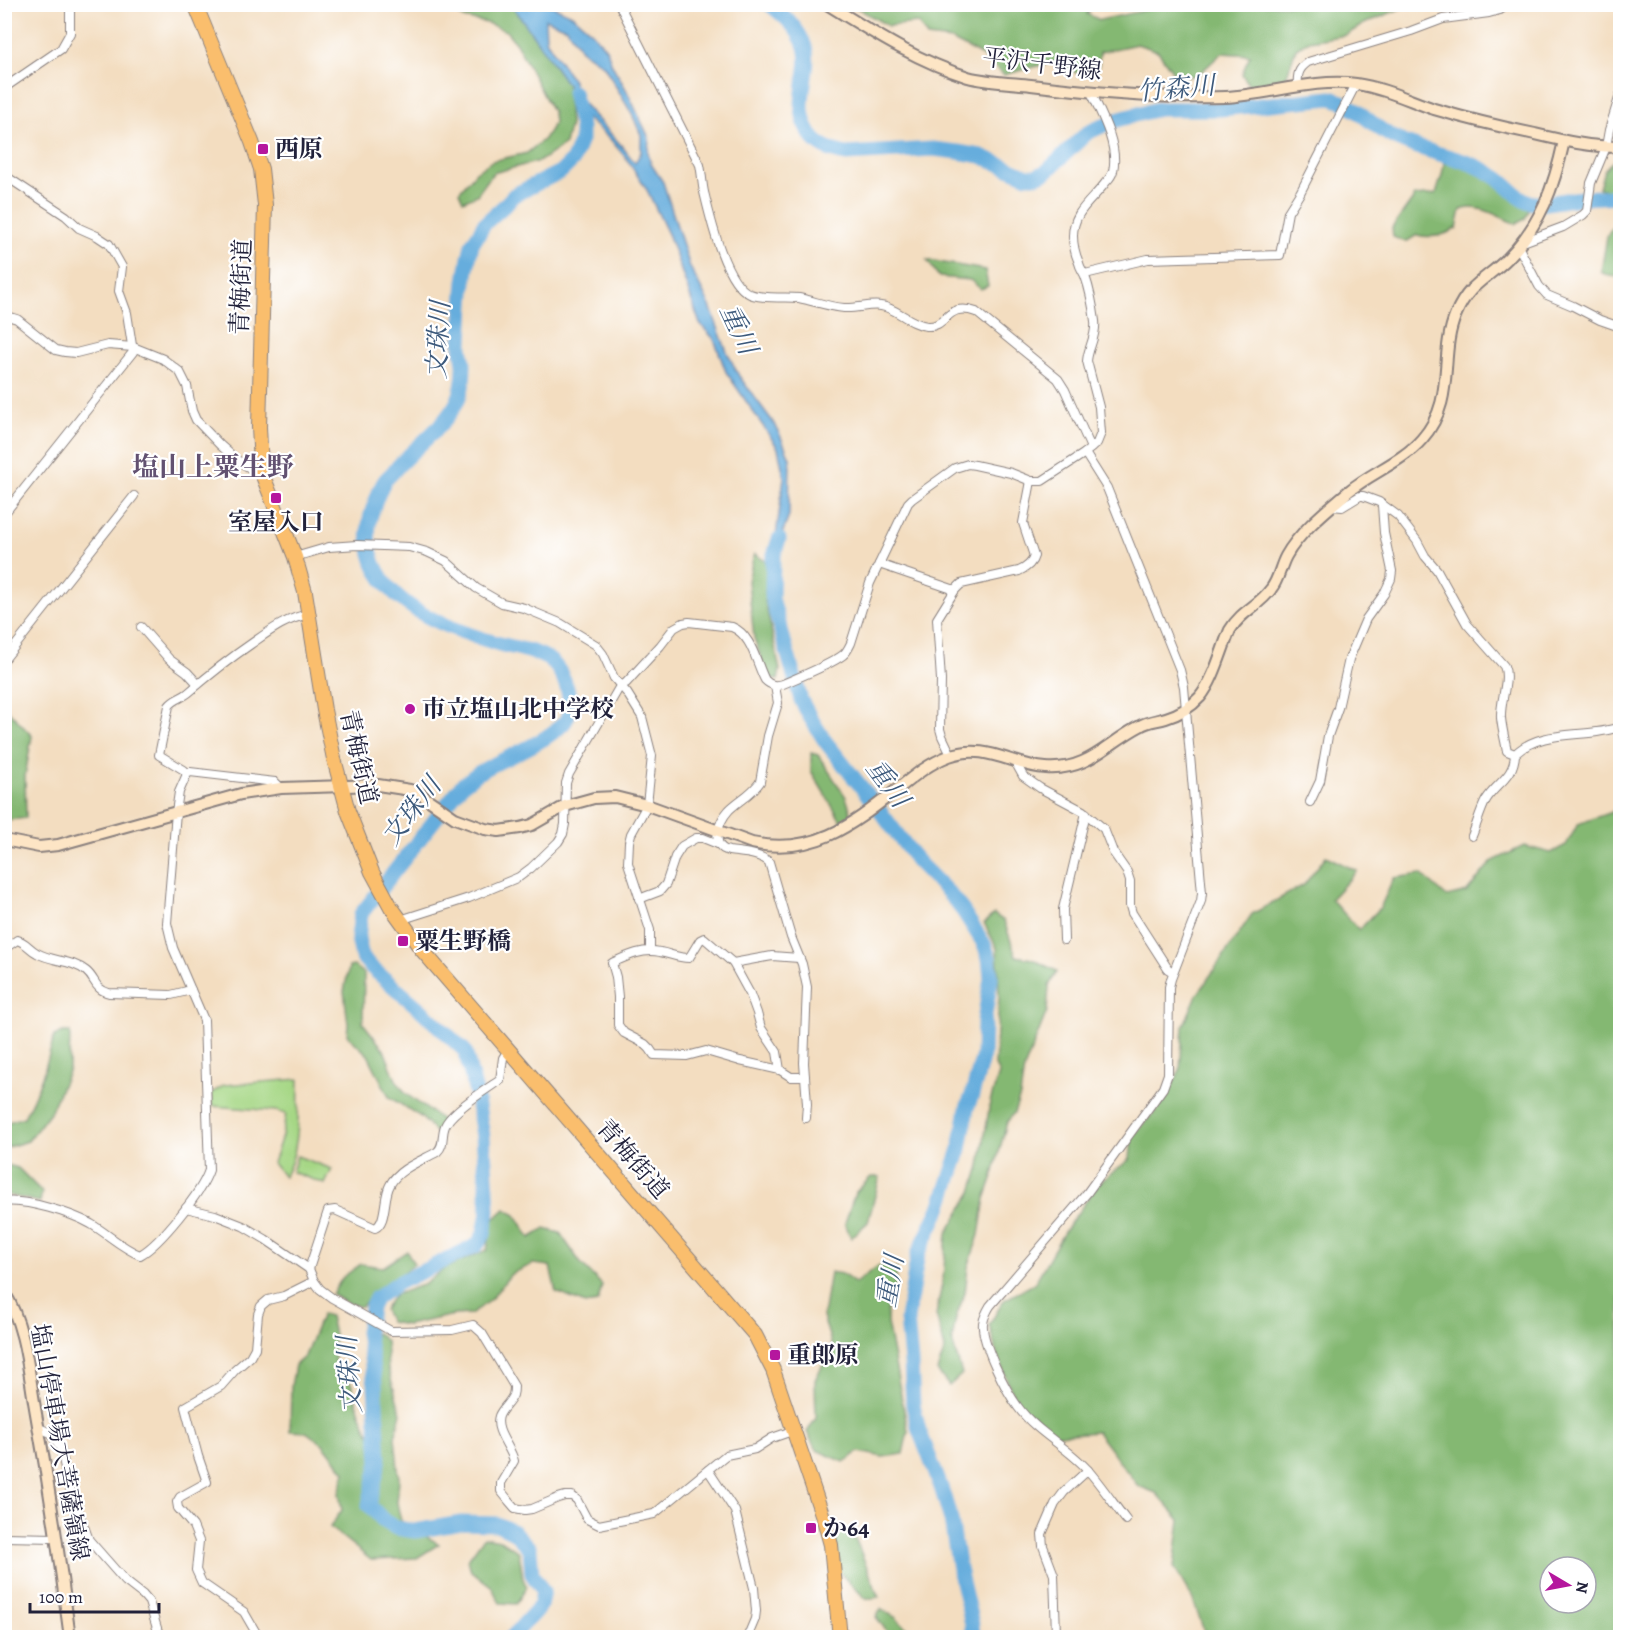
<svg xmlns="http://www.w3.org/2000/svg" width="1625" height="1642" viewBox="0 0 1625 1642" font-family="Alegreya,'Noto Serif JP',serif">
  <rect width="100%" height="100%" fill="#fff"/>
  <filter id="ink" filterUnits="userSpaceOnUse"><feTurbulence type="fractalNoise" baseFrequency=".0167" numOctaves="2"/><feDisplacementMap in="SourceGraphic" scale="12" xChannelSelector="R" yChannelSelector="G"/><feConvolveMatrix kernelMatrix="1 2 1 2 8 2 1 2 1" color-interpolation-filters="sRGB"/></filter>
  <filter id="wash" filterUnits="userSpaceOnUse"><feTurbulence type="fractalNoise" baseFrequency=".008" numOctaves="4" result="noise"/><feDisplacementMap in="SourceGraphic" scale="24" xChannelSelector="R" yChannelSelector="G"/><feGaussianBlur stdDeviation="1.35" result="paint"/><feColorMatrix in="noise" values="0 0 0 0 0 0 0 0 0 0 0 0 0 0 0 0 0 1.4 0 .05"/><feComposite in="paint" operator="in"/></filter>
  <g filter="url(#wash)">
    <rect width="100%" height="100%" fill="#f3ddc0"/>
    <!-- green -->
    <g fill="#a6d785" stroke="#647c60" stroke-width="1.5">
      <path d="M299,1079C298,1107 301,1153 284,1177L273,1163L282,1136L286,1114L276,1111L212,1106V1093L224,1085Z"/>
      <polygon points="297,1156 332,1169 325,1184 292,1172"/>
    </g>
    <!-- forest -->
    <g fill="#84b872" stroke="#536d56" stroke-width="1.5" fill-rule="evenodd">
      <polygon points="446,5 512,5 567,84 570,124 565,144 540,161 493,173 477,195 463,201 459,192 476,172 492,161 527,153 544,139 554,123 553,113 516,43 506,31 487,23 463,18"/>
      <polygon points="852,5 1093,5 1087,14 1100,20 1151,9 1151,5 1409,5 1364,24 1346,35 1309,41 1296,48 1286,78 1278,90 1252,91 1242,74 1250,55 1222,53 1198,75 1177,78 1158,51 1137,44 1100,52 1098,70 1081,75 1053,62 1004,75 979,54 951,40 927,37 918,23 888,26"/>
      <path d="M1454,161L1478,172L1497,183L1529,210L1525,219L1516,224C1499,217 1479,203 1461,210L1457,228C1444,236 1432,239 1417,235L1406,242L1393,237L1392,228L1415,196L1436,194L1442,175L1444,163Z"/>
      <polygon points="1620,161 1620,192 1613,193 1599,188 1604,170 1612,162"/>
      <polygon points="1614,225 1620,226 1620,277 1609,276 1601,272 1607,236"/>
      <polygon points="927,260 985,270 988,286 981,289 970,280 939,277"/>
      <polygon points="754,554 767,562 765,601 780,670 778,680 768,678 754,638 748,581"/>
      <polygon points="4,706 32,736 25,776 26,818 8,820 4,818"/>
      <polygon points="811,753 818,755 846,797 851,813 847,819 841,821 811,771"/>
      <path d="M1620,807V1637H1206L1193,1600L1174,1567L1180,1520L1156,1493L1138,1486L1097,1432L1057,1435L1016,1402L998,1358L989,1325L1004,1300L1034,1284L1064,1232L1099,1183L1130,1159L1132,1136L1163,1103L1180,1070L1183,1027L1197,995L1252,914L1304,885L1326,856L1357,871L1331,899L1359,930L1380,908L1394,878L1421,874L1447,897L1467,892L1491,862L1524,846L1551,853L1566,845L1578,824L1614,811ZM1550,1567H1586V1603H1550Z"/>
      <polygon points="994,914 1004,921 1016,956 1032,959 1057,971 1049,986 1047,1011 1024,1069 1020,1096 1014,1113 1007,1122 992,1179 985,1199 979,1235 968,1267 965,1293 956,1317 952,1341 962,1374 949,1386 937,1371 945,1349 936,1315 943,1279 947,1233 972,1192 980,1166 990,1102 999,1074 995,1065 999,997 997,948 984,923"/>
      <polygon points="354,966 364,974 363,1023 384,1050 396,1080 405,1093 442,1120 440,1137 421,1117 389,1097 368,1055 347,1035 348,1024 344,991 349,967"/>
      <path d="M63,1032H70L69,1069L51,1111L28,1141L5,1148V1123L24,1117C38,1092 47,1065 54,1036Z"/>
      <polygon points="4,1164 18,1168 42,1192 40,1202 8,1195 5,1196"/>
      <polygon points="871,1177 880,1177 868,1222 851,1238 845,1223 855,1193"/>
      <polygon points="505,1209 516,1215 530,1238 545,1229 560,1233 582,1265 602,1285 598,1302 585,1304 556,1292 550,1266 533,1264 511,1274 491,1299 472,1314 454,1315 407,1325 390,1322 384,1310 394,1295 425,1284 445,1268 487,1250 493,1220"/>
      <polygon points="407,1251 414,1264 399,1276 383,1285 361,1307 347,1303 332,1294 343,1277 361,1264 383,1267"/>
      <polygon points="878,1266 897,1268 895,1288 888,1297 887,1323 908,1431 903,1454 883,1457 859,1452 844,1462 816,1450 807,1432 816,1418 815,1380 832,1346 823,1316 830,1272 842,1274 855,1283"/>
      <polygon points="322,1314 330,1316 334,1335 335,1366 351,1383 360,1413 369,1434 382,1426 379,1388 373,1336 377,1333 386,1341 388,1369 401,1413 395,1437 399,1479 397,1503 401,1521 439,1544 417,1558 371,1560 330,1527 342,1510 339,1493 345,1472 323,1444 306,1432 290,1431 291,1386 295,1365 305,1356"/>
      <polygon points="837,1527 849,1537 855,1538 879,1597 866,1599 841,1574 833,1542"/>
      <polygon points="484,1537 500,1540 519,1552 523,1579 527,1587 516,1604 500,1603 491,1586 471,1571 468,1559"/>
      <polygon points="881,1609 895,1617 915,1637 891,1637 876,1617"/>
    </g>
    <!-- water -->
    <path fill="#66addd" stroke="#44688c" stroke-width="1.5" fill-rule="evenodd" d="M512,5H550L572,15L593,33L607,50L612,65L626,89L649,138L648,153L651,164L663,182L690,267L710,306L727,352L739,376L776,426L790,458L789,516L773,558L784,477L778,448L726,372L714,339L700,324L669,236L647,190L626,158L610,139L573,106L567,84ZM545,19L567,28L581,50L604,66L632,114L641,135V152L635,163L621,145L577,97L573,81L546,40Z"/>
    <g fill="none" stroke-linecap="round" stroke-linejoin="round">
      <!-- stream -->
      <polyline stroke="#66addd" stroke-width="2" points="518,1629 521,1638"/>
      <!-- river -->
      <g stroke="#66addd" stroke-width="15">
        <path d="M769,4C784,16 799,28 805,47C807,54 807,63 806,70C803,94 797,112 810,134C819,147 831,151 846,154L933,149L958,152L981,156L1027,176H1036L1046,172L1087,133L1113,121L1131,116L1158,109H1220L1331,98C1356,104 1371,126 1393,137C1426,155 1465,155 1496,177C1506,183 1518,199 1529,202C1543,206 1560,200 1574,199C1590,197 1605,197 1620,196"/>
        <polyline points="779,539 773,558 772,599 801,700 810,717 825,741 874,803 918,862 948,892 963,911 984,944 989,958 991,978 984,1021 983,1055 972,1095 967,1108 960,1149 940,1208 918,1254 907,1319 911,1362 913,1405 919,1430 941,1487 951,1520 959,1569 972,1624 973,1638"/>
        <path d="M511,1638L540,1606L543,1591L532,1574L530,1549L514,1532L497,1524L461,1523L415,1531L396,1528L384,1521L369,1505L379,1462L375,1384L367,1332L371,1308L376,1298L398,1283L477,1245L484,1234L488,1211L487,1191L483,1136L476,1093L465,1051L421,1010L373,969L362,957L358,938L361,914L462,785C468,781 474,775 480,772C507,756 540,746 563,724C578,708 565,670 548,659C534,650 513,648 496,643C446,628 376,604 369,543C367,529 370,515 375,503C378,496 380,488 384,482C386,478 390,476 393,472C413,448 442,430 457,402C462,392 464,377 464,366C464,359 461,352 461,344C462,323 463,301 465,281C467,269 469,256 472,245C475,238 481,233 483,225L504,206L514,195L562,171L573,160L581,140V127L573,92"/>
      </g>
    </g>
  </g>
  <g filter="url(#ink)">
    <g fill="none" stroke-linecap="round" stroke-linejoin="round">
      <defs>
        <g id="street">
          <path d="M619,4L700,165C702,174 702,183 704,192C710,217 725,284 750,294C766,300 783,296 799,298C814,301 829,307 844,308C857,309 869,304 881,306C897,308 909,324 927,326C947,328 947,301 976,312L1058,379L1065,390L1091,448"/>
          <path d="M1298,87C1297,75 1298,69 1308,62L1411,31L1443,19L1489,13L1500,10L1509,4"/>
          <polyline points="4,88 61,49 70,33 70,4"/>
          <polyline points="4,175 66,216 79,228 97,236 109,244 122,267 119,291 127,313 133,352 4,514"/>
          <polyline points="1523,242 1563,227 1583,215 1587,211 1591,183 1606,147 1609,130 1620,95"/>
          <polyline points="1518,246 1539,286 1547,295 1573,306 1600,320 1620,327"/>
          <polyline points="1085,274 1148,259 1280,255 1288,212 1300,193 1356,84"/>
          <polyline points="4,315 17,319 56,350 65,352 76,353 108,345 133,347 163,359 180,372 187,386 192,411 196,420 220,445 237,460 263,476"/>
          <path d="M1085,453L1107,488L1180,670L1184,687L1202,893L1201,901L1171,979L1169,987L1168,1074L1163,1088L1087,1193L990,1306C987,1311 984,1317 983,1323C981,1342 1006,1391 1018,1407C1036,1432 1066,1446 1087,1469C1101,1485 1113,1503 1126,1520"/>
          <path d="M1332,506L1342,507L1360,496H1363L1379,502L1398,516L1417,541L1425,556L1437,570L1467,624L1504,666C1510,679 1500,701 1501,718C1502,729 1505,740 1507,751L1515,754C1537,733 1569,736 1597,732C1605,731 1613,729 1620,727"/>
          <polyline points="295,557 329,547 357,545 409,547 427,552 446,561 476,588 502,603 524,608 560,623 596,645 603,654 614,678 627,693 642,717 652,756 647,805 631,834 629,842 628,863 650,930 650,950"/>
          <polyline points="879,564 955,590"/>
          <polyline points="141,627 169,659 187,672 198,684"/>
          <polyline points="4,660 134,496"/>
          <path d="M775,686L778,703L768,736L760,782C752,794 739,800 729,810C719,821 709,847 729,851C742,853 759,853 769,862L791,937L802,964L807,987L804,1063L807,1104L806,1118"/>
          <path d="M951,755L942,736L940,729L941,680L937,619L955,590L961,584L1019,571C1026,568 1032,564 1034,556L1023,523L1031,481"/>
          <polyline points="1017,761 1018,767 1023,776 1040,788 1083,811 1104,829 1113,852 1127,872 1130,881 1130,906 1132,913 1168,969 1173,972"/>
          <path d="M187,774L184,770L159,755L169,706C174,699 182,698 188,693C209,675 229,659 251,644C271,630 285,619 309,614"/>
          <polyline points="187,774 190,772 275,782 281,788"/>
          <polyline points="1310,802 1320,781 1328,736 1338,708 1349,659 1366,619 1384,594 1391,579 1392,571 1384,533 1382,505"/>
          <path d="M1472,836C1477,824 1480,811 1486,800C1497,782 1514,778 1515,754"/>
          <polyline points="639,899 660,891 666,884 675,857 682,846 696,838 703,838 718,844"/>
          <path d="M400,920L469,898L519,877L531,868L558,842L563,834L565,824L566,783L569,774L620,686L626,683L660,646L674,628L683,623L689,622L732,627C752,635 756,663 765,680C771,686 775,686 783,684C799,677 830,665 843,655C847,652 849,647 851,643L870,583L908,503L912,499L955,468L968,464L975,465L1011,473L1031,481H1042L1085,453L1097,443L1101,433L1099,407L1087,361C1088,347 1097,336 1095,321C1093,306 1090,290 1085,276C1083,271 1080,268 1079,263C1076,256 1073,244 1073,236C1073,211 1092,201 1106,182C1109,179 1112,175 1113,171C1119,146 1101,113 1091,92"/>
          <polyline points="1064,940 1063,909 1086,813"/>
          <path d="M4,949L17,940C26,942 29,949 37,953C52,962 71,959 86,971C96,979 94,989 109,993L171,995L191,990"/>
          <path d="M799,958L772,956L733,963L704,938L700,940L689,958C677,958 671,954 660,952C643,948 627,956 612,963L616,977L618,997V1025L624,1033L645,1044L650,1049L654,1055L687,1056L706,1051L740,1061L780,1070L791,1077H805"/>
          <polyline points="733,963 750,994 757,1013 761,1028 777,1052 780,1070"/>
          <path d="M4,1202C27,1199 71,1213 91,1224C108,1234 122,1248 140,1255C160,1244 202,1192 209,1170L204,1020L173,948L167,923L176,812L179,792L187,774"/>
          <path d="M186,1208L215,1215L243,1226L265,1239L309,1269L314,1281L320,1289L332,1298L391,1331L452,1330L473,1325L482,1333L514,1386C514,1389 514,1392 513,1395C510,1403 502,1408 499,1416C494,1431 511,1447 514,1461L501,1483V1491L509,1501L515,1508L525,1510L532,1509L558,1498L565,1496H572L577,1500L587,1519L599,1525L654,1514L726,1455L755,1449L772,1438L795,1430"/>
          <path d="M309,1269L328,1211L335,1210L375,1228C387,1223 383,1197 390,1185C398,1169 421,1161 437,1152C445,1145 441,1136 445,1126C451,1111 487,1089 500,1080L503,1058L508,1050"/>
          <polyline points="39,1428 51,1433 61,1450 69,1486 89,1540 125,1581 143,1595 149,1602 160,1638"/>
          <polyline points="708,1470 735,1511 754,1588 756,1611 755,1619 747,1638"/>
          <polyline points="4,1537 56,1538"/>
          <polyline points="259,1638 244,1612 202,1583 196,1570 199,1541 193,1526 178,1508 177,1502 180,1497 207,1482 198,1456 185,1407 221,1386 235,1370 250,1357 255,1348 258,1314 261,1306 268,1300 284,1296 314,1281"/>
          <polyline points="1055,1638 1056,1634 1054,1575 1043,1546 1042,1534 1055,1504 1064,1492 1088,1470"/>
        </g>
        <g id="secondary">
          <path d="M827,4C872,32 917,61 968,77C986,82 1012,83 1031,85C1095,93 1161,99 1226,97C1267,95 1315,78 1356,84C1384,88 1408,100 1434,109C1468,119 1501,127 1535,134C1564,141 1591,147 1620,147"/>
          <path d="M4,840L39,847L58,845L241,794L281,788L378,785L410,790L420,794L455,818L485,829L499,831L520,828L532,825L565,806L594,798L615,797L647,805L752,843C815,856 853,824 899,788C915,775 930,763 949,756C986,742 1012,766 1046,768C1088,771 1107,743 1140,726C1148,721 1157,721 1166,718C1179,714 1191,707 1200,697C1214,680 1221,651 1230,630C1242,610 1259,606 1271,589C1279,579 1280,567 1286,556C1299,532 1328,509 1349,491C1372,472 1402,462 1422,439C1457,399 1438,356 1456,314C1469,283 1487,279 1508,258C1541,224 1554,187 1564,141"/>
          <path d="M4,1292C24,1323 28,1366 34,1402C48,1480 60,1559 70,1638"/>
        </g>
        <polyline id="highway" points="195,4 252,142 261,169 265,205 259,427 261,466 263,476 295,557 305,592 324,710 334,759 348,811 372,872 391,907 422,950 755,1335 773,1370 825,1523 831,1545 840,1638"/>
      </defs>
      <!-- street casing -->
      <use href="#street" stroke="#8a807e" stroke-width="10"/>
      <!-- secondary casing -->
      <use href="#secondary" stroke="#8a807e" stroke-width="14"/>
      <!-- highway casing -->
      <use href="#highway" stroke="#8a807e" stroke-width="16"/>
      <!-- street -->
      <use href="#street" stroke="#fff" stroke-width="8"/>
      <!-- secondary -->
      <use href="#secondary" stroke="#fde5c5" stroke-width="10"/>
      <!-- highway -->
      <use href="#highway" stroke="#fabe6d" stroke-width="14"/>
    </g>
  </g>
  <!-- markers -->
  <g fill="#b5179e" stroke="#fff" stroke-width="2">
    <rect x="257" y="143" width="12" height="12" rx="3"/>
    <rect x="270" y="492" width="12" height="12" rx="3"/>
    <circle cx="410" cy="709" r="6"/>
    <rect x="397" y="935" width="12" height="12" rx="3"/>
    <rect x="769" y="1349" width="12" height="12" rx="3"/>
    <rect x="805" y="1522" width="12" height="12" rx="3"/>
  </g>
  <g text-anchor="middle" stroke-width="4.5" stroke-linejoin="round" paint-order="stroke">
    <!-- street labels -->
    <g font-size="24" fill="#22223b" stroke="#fff">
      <text transform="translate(1042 64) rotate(7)" y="8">平沢千野線</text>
      <text transform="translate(241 287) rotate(-88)" y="8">青梅街道</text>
      <text transform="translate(359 757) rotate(77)" y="8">青梅街道</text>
      <text transform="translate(633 1159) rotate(49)" y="8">青梅街道</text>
      <text transform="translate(60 1442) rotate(80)" y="8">塩山停車場大菩薩嶺線</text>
    </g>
    <!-- poi labels -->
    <g font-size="24" font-weight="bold" fill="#22223b" stroke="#fff" text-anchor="start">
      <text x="275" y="157">西原</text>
      <text x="276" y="530" text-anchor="middle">室屋入口</text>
      <text x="422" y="717">市立塩山北中学校</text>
      <text x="415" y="949">粟生野橋</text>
      <text x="787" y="1363">重郎原</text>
      <text x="823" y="1536">か64</text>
    </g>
    <!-- water labels -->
    <g font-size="26" font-style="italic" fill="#3d5a7c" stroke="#fff">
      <text transform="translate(1176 88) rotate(-5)" y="9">竹森川</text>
      <text transform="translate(739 329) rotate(65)" y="9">重川</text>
      <text transform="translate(438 340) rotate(-87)" y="9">文珠川</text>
      <text transform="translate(888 783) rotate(53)" y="9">重川</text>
      <text transform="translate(411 811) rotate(-52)" y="9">文珠川</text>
      <text transform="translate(890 1281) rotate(-80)" y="9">重川</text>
      <text transform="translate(349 1375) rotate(-94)" y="9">文珠川</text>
    </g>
    <!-- quarter labels -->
    <g font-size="27" font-weight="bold" fill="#625171" stroke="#fff">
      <text x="213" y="476">塩山上粟生野</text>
    </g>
  </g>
  <!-- margin -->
  <rect width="1625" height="1642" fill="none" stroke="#fff" stroke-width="24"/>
  <!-- north arrow -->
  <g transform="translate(1568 1585) rotate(100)"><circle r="28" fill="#ffffff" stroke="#a7a7b1" stroke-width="1.5"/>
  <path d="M0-4.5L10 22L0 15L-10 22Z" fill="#b5179e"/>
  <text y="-9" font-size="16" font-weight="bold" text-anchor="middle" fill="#22223b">N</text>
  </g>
  <!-- scale -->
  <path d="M30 1603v9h129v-9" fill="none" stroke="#22223b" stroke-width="3"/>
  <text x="39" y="1603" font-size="18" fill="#22223b" stroke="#ffffff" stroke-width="4.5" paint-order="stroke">100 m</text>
</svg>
